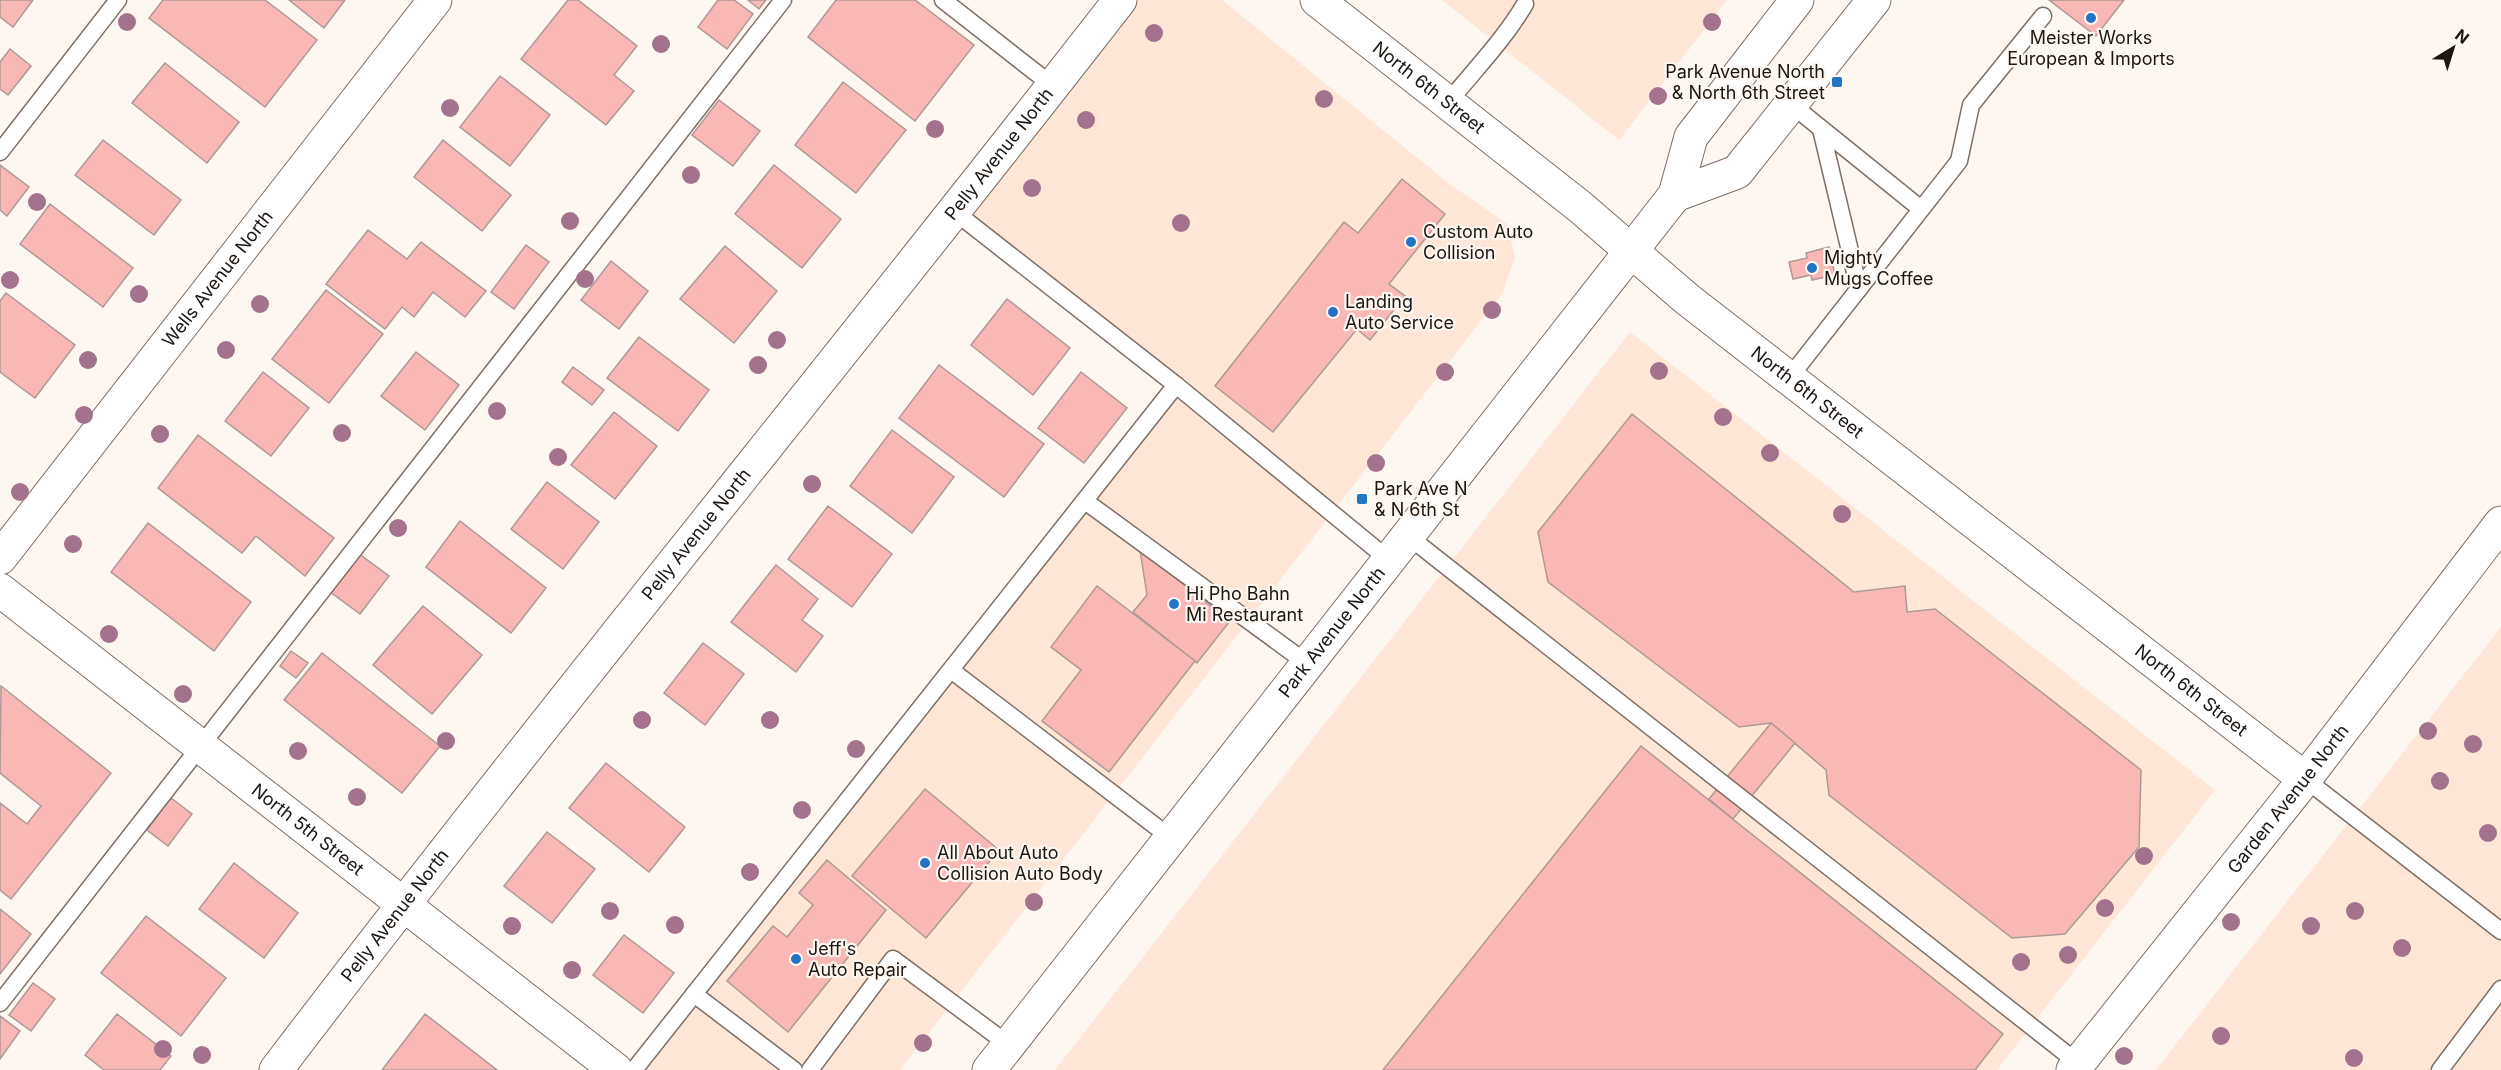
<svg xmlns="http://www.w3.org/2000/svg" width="2501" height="1070" viewBox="0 0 2501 1070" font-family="Inter,sans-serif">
  <rect width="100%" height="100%" fill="#fdf6f1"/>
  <!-- built -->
  <g fill="#ffe6d6">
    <polygon points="1120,0 1222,0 1447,182 1507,224 1515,257 1502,294 900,1070 634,1070 1176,385 955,212"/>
    <polygon points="1442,0 1727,0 1619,140"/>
    <polygon points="1630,332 2215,790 1997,1070 1055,1070"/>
    <polygon points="2501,627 2501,1070 2156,1070 2296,890"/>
  </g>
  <!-- building -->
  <g fill="#f9b8b5" stroke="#ae9998" stroke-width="1.5">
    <polygon points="0,0 33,0 13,27 0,17"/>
    <polygon points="163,0 265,0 317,40 265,107 149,18"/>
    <polygon points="289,0 345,0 324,28"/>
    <polygon points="568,0 578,0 637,46 614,75 634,91 606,125 521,59"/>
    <polygon points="718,0 734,0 753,14 727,49 698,27"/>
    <polygon points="748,0 766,0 759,9"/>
    <polygon points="836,0 915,0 974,45 915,121 808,37"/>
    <polygon points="2049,0 2124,0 2096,36"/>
    <polygon points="10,49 31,66 8,95 0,89 0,62"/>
    <polygon points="165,63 239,122 207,163 132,103"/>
    <polygon points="500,76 550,115 510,166 460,127"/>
    <polygon points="843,82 906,130 856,193 795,145"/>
    <polygon points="719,100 760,131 733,166 692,135"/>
    <polygon points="103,140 181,200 154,235 75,175"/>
    <polygon points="443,140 511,195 482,231 414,177"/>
    <polygon points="0,165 29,187 7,216 0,210"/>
    <polygon points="774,165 841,219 802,268 735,214"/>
    <polygon points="1402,179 1445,214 1389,284 1405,296 1370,340 1357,329 1273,432 1215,386 1344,222 1358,233"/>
    <polygon points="50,204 133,268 103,307 20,244"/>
    <polygon points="368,230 407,259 421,242 486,291 465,317 433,292 414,317 402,307 385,329 326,284"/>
    <polygon points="526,245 549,262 514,309 491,292"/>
    <polygon points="725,246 777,291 734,343 680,299"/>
    <polygon points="1829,247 1835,275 1812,280 1811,275 1793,279 1789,262 1807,258 1806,253"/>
    <polygon points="611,261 648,291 619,329 581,300"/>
    <polygon points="326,290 383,334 329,403 272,359"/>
    <polygon points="6,293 75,345 35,398 0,372 0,301"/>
    <polygon points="1007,299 1070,348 1033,395 971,345"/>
    <polygon points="639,337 709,390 678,431 607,378"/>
    <polygon points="416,352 459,385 425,430 381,396"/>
    <polygon points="939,365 1044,444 1004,497 899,418"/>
    <polygon points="573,367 604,390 592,405 562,382"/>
    <polygon points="263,372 309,408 271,456 225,421"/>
    <polygon points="1081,372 1127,408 1084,463 1038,428"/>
    <polygon points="614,412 657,446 615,499 571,465"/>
    <polygon points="1632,414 1854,592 1905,586 1907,612 1935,609 2141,770 2139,847 2065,934 2012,938 1829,795 1826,770 1771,723 1739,727 1548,582 1538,532"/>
    <polygon points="892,430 954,477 912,533 850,486"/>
    <polygon points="198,435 334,538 305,576 256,536 242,553 158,488"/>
    <polygon points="547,482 599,522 563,569 511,529"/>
    <polygon points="828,506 892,554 852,607 788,559"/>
    <polygon points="460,521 546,588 511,633 426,567"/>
    <polygon points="148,523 251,602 214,651 111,572"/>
    <polygon points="1140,550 1230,621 1197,663 1133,612 1147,595"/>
    <polygon points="358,553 389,576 360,614 329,591"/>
    <polygon points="776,565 818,599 802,620 823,636 796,672 731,622"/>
    <polygon points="1097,586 1195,661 1109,772 1042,721 1081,670 1051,647"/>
    <polygon points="423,606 482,655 432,714 373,665"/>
    <polygon points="703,643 744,674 705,725 664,693"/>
    <polygon points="291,651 308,663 296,678 280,666"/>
    <polygon points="322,653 440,746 402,793 284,700"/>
    <polygon points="1,686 111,773 11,899 0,890 0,803 27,824 41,806 0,773"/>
    <polygon points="1771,723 1795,743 1733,819 1709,799"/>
    <polygon points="1641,746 2003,1034 1975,1070 1383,1070"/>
    <polygon points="606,763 685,827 649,872 569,808"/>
    <polygon points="925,789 999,850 926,938 852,876"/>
    <polygon points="171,798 192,814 168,846 147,830"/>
    <polygon points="547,832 595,869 552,923 504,886"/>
    <polygon points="827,860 886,910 788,1032 727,981 773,926 787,937 813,905 799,893"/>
    <polygon points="234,863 298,913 264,958 199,909"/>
    <polygon points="0,909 31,934 0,974"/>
    <polygon points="146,916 226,978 181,1036 101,973"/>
    <polygon points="624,935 674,973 643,1013 593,975"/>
    <polygon points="33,983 55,999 31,1031 9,1015"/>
    <polygon points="117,1014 171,1056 160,1070 104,1070 85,1055"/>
    <polygon points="425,1014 497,1070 382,1070"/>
    <polygon points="0,1016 20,1031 0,1059"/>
  </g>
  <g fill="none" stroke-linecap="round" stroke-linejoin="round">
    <defs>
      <g id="service">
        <polyline points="943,0 1053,86"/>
        <path d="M1448,103C1474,70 1504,40 1525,4"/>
        <polyline points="1792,105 1921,209"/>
        <polyline points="1821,129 1859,289"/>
        <polyline points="0,152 118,0"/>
        <polyline points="1789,378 1959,161 1971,105 2043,16"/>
        <polyline points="1176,385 1389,560"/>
        <polyline points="1085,501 1308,664"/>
        <polyline points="1408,536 2078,1063"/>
        <polyline points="951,670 1171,838"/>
        <polyline points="2305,779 2501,931"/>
        <polyline points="694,994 794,1070"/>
        <polyline points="0,1003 783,0"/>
        <polyline points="634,1070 1176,385 955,212"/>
        <polyline points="810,1070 893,959 1009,1045"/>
        <polyline points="2440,1070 2501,989"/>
      </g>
      <g id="minor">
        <path id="s1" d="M0,558L435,0"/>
        <path id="s2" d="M0,590L616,1070"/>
        <path id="s3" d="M276,1070C551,709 841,359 1120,0"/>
      </g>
      <g id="tertiary">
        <path id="s4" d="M1317,0L1579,206L1687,299L2305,779"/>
        <polyline points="1675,195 1737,172 1874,0"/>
        <path id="s5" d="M989,1070L1675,195L1691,137L1797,0"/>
        <path id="s6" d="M2073,1070L2305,779L2501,523"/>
      </g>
    </defs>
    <!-- service casing -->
    <use href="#service" stroke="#7f6f65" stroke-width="19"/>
    <!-- minor casing -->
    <use href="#minor" stroke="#7f6f65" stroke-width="35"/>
    <!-- tertiary casing -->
    <use href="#tertiary" stroke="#7f6f65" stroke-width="35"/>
    <!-- service -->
    <use href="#service" stroke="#fff" stroke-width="16"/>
    <!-- minor -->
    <use href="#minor" stroke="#fff" stroke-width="33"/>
    <!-- tertiary -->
    <use href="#tertiary" stroke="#fff" stroke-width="33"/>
  </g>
  <!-- trees -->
  <g fill="#a4728d">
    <circle cx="127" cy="22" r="9"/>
    <circle cx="1712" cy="22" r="9"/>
    <circle cx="1154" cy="33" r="9"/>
    <circle cx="661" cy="44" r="9"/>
    <circle cx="1658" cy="96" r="9"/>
    <circle cx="1324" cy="99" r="9"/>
    <circle cx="450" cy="108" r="9"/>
    <circle cx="1086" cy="120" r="9"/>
    <circle cx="935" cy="129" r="9"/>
    <circle cx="691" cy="175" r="9"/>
    <circle cx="1032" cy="188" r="9"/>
    <circle cx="37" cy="202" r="9"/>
    <circle cx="570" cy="221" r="9"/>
    <circle cx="1181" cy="223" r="9"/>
    <circle cx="585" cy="279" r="9"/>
    <circle cx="10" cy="280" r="9"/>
    <circle cx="139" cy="294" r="9"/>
    <circle cx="260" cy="304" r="9"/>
    <circle cx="1492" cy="310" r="9"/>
    <circle cx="777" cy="340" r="9"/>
    <circle cx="226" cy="350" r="9"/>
    <circle cx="88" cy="360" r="9"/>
    <circle cx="758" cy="365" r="9"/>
    <circle cx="1659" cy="371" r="9"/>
    <circle cx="1445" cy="372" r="9"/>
    <circle cx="497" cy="411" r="9"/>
    <circle cx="84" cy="415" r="9"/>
    <circle cx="1723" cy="417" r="9"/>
    <circle cx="342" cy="433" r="9"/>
    <circle cx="160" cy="434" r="9"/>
    <circle cx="1770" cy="453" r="9"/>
    <circle cx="558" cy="457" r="9"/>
    <circle cx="1376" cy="463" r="9"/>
    <circle cx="812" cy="484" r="9"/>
    <circle cx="20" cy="492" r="9"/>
    <circle cx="1842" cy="514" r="9"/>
    <circle cx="398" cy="528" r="9"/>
    <circle cx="73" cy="544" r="9"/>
    <circle cx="109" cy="634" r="9"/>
    <circle cx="183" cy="694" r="9"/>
    <circle cx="642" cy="720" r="9"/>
    <circle cx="770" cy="720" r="9"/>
    <circle cx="2428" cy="731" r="9"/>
    <circle cx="446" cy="741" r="9"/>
    <circle cx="2473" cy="744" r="9"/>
    <circle cx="856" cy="749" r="9"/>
    <circle cx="298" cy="751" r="9"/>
    <circle cx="2440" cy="781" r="9"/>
    <circle cx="357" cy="797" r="9"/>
    <circle cx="802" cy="810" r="9"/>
    <circle cx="2488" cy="833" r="9"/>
    <circle cx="2144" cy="856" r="9"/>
    <circle cx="750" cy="872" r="9"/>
    <circle cx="1034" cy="902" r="9"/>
    <circle cx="2105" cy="908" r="9"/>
    <circle cx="610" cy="911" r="9"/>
    <circle cx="2355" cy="911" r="9"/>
    <circle cx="2231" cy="922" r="9"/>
    <circle cx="675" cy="925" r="9"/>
    <circle cx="512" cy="926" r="9"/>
    <circle cx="2311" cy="926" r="9"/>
    <circle cx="2402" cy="948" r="9"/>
    <circle cx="2068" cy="955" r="9"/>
    <circle cx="2021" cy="962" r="9"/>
    <circle cx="572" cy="970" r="9"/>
    <circle cx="2221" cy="1036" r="9"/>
    <circle cx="923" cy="1043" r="9"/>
    <circle cx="163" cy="1049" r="9"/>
    <circle cx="202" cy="1055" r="9"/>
    <circle cx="2124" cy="1056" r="9"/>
    <circle cx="2354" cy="1058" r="9"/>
  </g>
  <!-- markers -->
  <g fill="#2275c4" stroke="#fdf6f1" stroke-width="2">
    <circle cx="2091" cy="18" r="6"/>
    <rect x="1831" y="76" width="12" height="12" rx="3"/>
    <circle cx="1411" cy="242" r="6"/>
    <circle cx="1812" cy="268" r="6"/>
    <circle cx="1333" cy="312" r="6"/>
    <rect x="1356" y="493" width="12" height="12" rx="3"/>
    <circle cx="1174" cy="604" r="6"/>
    <circle cx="925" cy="863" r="6"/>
    <circle cx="796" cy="959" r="6"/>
  </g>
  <g text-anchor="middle" stroke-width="4.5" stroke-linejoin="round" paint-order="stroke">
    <!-- poi labels -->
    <g font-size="18" fill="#1c1612" stroke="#fdf6f1" text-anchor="start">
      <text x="2091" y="44" text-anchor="middle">Meister Works<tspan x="2091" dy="21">European &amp; Imports</tspan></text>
      <text x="1825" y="78" text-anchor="end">Park Avenue North<tspan x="1825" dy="21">&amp; North 6th Street</tspan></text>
      <text x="1423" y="238">Custom Auto<tspan x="1423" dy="21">Collision</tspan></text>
      <text x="1824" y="264">Mighty<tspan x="1824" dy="21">Mugs Coffee</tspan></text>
      <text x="1345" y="308">Landing<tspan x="1345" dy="21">Auto Service</tspan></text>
      <text x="1374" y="495">Park Ave N<tspan x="1374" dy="21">&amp; N 6th St</tspan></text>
      <text x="1186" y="600">Hi Pho Bahn<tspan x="1186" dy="21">Mi Restaurant</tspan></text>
      <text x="937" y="859">All About Auto<tspan x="937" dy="21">Collision Auto Body</tspan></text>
      <text x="808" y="955">Jeff's<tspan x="808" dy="21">Auto Repair</tspan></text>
    </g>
    <!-- street labels -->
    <g font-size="18" fill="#1c1612" stroke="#fdf6f1">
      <text dy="6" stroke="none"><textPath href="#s4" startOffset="142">North 6th Street</textPath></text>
      <text dy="6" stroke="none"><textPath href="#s3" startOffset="1167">Pelly Avenue North</textPath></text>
      <text dy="6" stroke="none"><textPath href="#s1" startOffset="354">Wells Avenue North</textPath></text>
      <text dy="6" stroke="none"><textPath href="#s4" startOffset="628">North 6th Street</textPath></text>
      <text dy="6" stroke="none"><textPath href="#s3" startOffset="681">Pelly Avenue North</textPath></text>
      <text dy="6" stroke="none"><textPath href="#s5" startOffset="556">Park Avenue North</textPath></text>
      <text dy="6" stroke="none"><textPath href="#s4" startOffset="1114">North 6th Street</textPath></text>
      <text dy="6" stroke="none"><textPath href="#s6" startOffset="346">Garden Avenue North</textPath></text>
      <text dy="6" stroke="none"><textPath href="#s2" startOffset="390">North 5th Street</textPath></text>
      <text dy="6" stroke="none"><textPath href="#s3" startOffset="195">Pelly Avenue North</textPath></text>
    </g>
  </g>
  <!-- north arrow -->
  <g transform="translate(2453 48) rotate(38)" stroke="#fdf6f1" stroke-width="4.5" paint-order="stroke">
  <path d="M0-4.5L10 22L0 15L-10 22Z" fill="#1c1612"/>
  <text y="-9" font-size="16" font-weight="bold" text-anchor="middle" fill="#1c1612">N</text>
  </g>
</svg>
